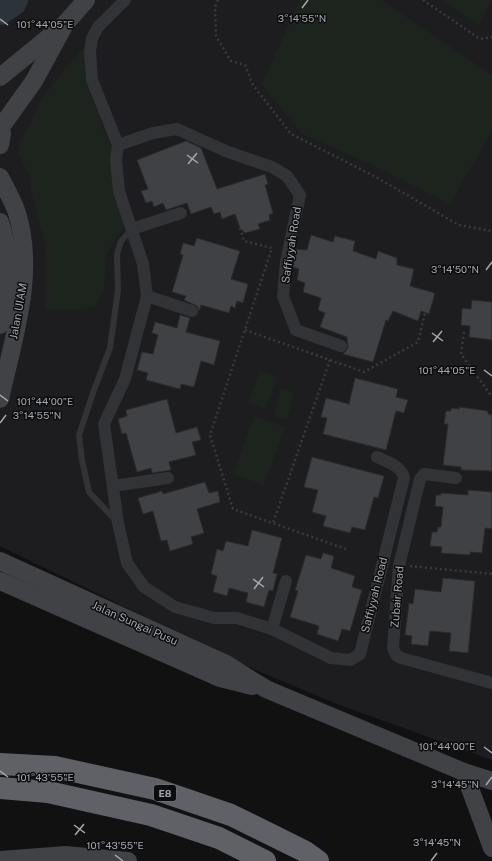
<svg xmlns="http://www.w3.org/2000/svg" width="492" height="861" viewBox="0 0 492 861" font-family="'Public Sans',sans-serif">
  <rect width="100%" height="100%" fill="#111112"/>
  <!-- built -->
  <polygon fill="#1d1d1f" points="0,0 492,0 492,760 337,704 237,662 0,546"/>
  <!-- green -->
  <g fill="#1d241e">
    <polygon points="300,0 381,0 492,75 492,131 450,204 370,164 302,134 262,84"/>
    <polygon points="442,0 491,0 479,26"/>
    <polygon points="84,48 85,78 103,128 112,145 125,225 106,254 104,290 96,305 76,310 45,310 46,249 31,191 30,177 18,153 20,140 26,133 41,100 62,72"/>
    <polygon points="260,370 277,377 265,409 248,403"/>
    <polygon points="281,389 295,392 287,419 273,416"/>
    <polygon points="254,416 285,427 264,485 233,474"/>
  </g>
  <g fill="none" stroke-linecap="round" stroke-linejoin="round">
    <!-- river -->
    <polyline stroke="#2c3339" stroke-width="24" points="0,13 14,4 16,0"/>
  </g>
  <!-- building -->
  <g fill="#404145" stroke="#2b2b2e">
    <polygon points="186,141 201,148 217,189 265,174 268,184 265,185 273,213 269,215 270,220 258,224 260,229 245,233 240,228 235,214 222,219 220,212 214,214 211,207 191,214 187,203 166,210 163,203 154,207 152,201 146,203 141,191 148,189 137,160"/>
    <polygon points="311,235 333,242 335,236 355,241 353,251 376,259 378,251 397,258 397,265 414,269 410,286 435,293 429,314 421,311 418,321 393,311 388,321 386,320 373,362 343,354 348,348 347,337 320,327 325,313 318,310 321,298 303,292 305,283 297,280 299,269 293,267 296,249 307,250"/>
    <polygon points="197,238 240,251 231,279 248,284 243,303 237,301 235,308 231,306 229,313 201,305 199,311 197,306 184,300 186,296 172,292 183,255 180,254 183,243 194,246"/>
    <polygon points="472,300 492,302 492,340 469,337 470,326 461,325 462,308 471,309"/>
    <polygon points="180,315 190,318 186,332 220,341 214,365 201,361 194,387 181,384 180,389 146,380 148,373 137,370 142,352 153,354 158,335 152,333 155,322 177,328"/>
    <polygon points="355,378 398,389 396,397 408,400 404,413 396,411 386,450 323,434 327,418 321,417 326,398 349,404"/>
    <polygon points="167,399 176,433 197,427 201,440 192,442 196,455 169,462 171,470 152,473 151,468 137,472 126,433 122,434 118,419 127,416 126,410"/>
    <polygon points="459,407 488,411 488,414 492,415 492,471 461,470 461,467 443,465 448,424 444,424 446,411 451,411 451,408 459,409"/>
    <polygon points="312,457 384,476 378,498 374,497 365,530 352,527 350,533 323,526 326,516 312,512 318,490 304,487"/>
    <polygon points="205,482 209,493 218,491 220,502 197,509 204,533 191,537 193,544 170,551 167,540 161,541 153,511 143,514 138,498 162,491 163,494"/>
    <polygon points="468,490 492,492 492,529 485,528 482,553 470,552 470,555 441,553 442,547 430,546 432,532 437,532 438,527 441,527 443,507 435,506 436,495 441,495 441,493 468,495"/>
    <polygon points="252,530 282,538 273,573 277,574 273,591 269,590 264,607 246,602 248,593 229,588 227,596 213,592 217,576 211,574 217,549 223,551 226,541 248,546"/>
    <polygon points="323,553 334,556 331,568 355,576 352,587 362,590 350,631 342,629 338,641 317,634 319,626 290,617 298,591 295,590 306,555 321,559"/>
    <polygon points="443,578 475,581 468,653 449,651 451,633 430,631 428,646 411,644 412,636 405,635 409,603 413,604 415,589 441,592"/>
  </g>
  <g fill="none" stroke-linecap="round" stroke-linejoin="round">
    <!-- path -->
    <g stroke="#383a3d" stroke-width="2.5" stroke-dasharray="2 3" stroke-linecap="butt">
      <polyline points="218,0 215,7 216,36 231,61 245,65 253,85 291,134 374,176 459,225 492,231"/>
      <polyline points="423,0 480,39 492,37"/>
      <polyline points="240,228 244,241 272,248 210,435 233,509 346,549"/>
      <polyline points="245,330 330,360 273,523"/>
      <polyline points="464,332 461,354 492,397"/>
      <polyline points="330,360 364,372 418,342 425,313"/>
      <polyline points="410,566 492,574"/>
    </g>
    <!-- lane -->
    <polyline stroke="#323336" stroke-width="6" points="116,521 89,492 82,460 79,435 94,390 110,348 118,290 117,254 121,241 132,229"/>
    <!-- street -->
    <g stroke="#323336" stroke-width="12">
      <path d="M125,0L98,27L92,38L90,52L92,80L118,145L116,160L119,191L143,264L147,296L125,379L104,424L118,523L127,563L144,587L175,607L214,618H237L272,629L331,658L350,660L360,654L404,478C402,466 387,462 377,457"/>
      <polyline points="118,145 153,133 177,129 228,152 272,167 287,176 300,195 286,262 283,296 296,330 341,346"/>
      <polyline points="132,229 181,213"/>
      <polyline points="147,296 192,311"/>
      <polyline points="456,478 424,474 420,479 399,566 393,648 396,655 401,658 492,683"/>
      <polyline points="113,486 168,478"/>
      <polyline points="272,629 286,581"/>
    </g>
    <!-- secondary -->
    <g stroke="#404246" stroke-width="18">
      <polyline points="0,77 65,24 86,0"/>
      <polyline points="0,124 2,134 0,145"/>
      <polyline points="1,127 34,81 65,24"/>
      <path d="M0,177C6,189 13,201 17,213C36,274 13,339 0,399"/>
      <path d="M0,222C13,263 9,285 0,325"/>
      <polyline points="0,561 226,664 266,689 464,772 492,781"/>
      <polyline points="0,581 220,678 252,686"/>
      <polyline points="464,772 492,848"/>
      <polyline points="0,860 66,855 128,861"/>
    </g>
    <!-- highway -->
    <g stroke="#5f6167" stroke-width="22">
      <polyline points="0,764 55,767 155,789 231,815 304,851 318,861"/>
      <polyline points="0,788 48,792 151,815 219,838 265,861"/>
    </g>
  </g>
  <!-- ticks -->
  <path fill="none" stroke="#a3a8b1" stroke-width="1.5" d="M302,8L308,0M0,19L8,25M187,155L198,163M188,164L197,153M486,270L492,262M432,333L443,341M433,342L442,331M484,370L492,376M0,395L8,401M0,423L6,415M253,579L264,587M254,589L263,577M484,747L492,753M0,771L8,777M486,785L492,777M74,825L85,833M75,835L84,824M115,855L123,861M431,861L437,853"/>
  <g text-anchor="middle" stroke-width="3" stroke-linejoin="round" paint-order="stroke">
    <!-- shield labels -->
    <rect fill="#0c0c0d" stroke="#767980" stroke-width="1" x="154" y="785" width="22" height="16" rx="3"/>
    <g font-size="10" font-weight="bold" fill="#a3a8b1">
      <text x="165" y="797">E8</text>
    </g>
    <!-- street labels -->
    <g font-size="11" fill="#a3a8b1" stroke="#0c0c0d">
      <text transform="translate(291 245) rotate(-81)" y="4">Saffiyyah Road</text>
      <text transform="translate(18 311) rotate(-80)" y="4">Jalan UIAM</text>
      <text transform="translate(374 595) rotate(-76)" y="4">Saffiyyah Road</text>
      <text transform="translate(397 597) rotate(-85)" y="4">Zubair Road</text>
      <text transform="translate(135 623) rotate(24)" y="4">Jalan Sungai Pusu</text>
    </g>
  </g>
  <g font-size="10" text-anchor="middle" fill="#a3a8b1" stroke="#0c0c0d" stroke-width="3" stroke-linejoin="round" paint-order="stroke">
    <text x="302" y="22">3°14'55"N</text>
    <text x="45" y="28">101°44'05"E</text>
    <text x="455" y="273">3°14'50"N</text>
    <text x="447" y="374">101°44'05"E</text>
    <text x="45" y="405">101°44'00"E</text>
    <text x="37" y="419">3°14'55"N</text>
    <text x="447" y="750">101°44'00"E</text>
    <text x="45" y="781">101°43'55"E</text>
    <text x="455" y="788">3°14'45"N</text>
    <text x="437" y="846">3°14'45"N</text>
    <text x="115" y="849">101°43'55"E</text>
  </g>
</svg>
